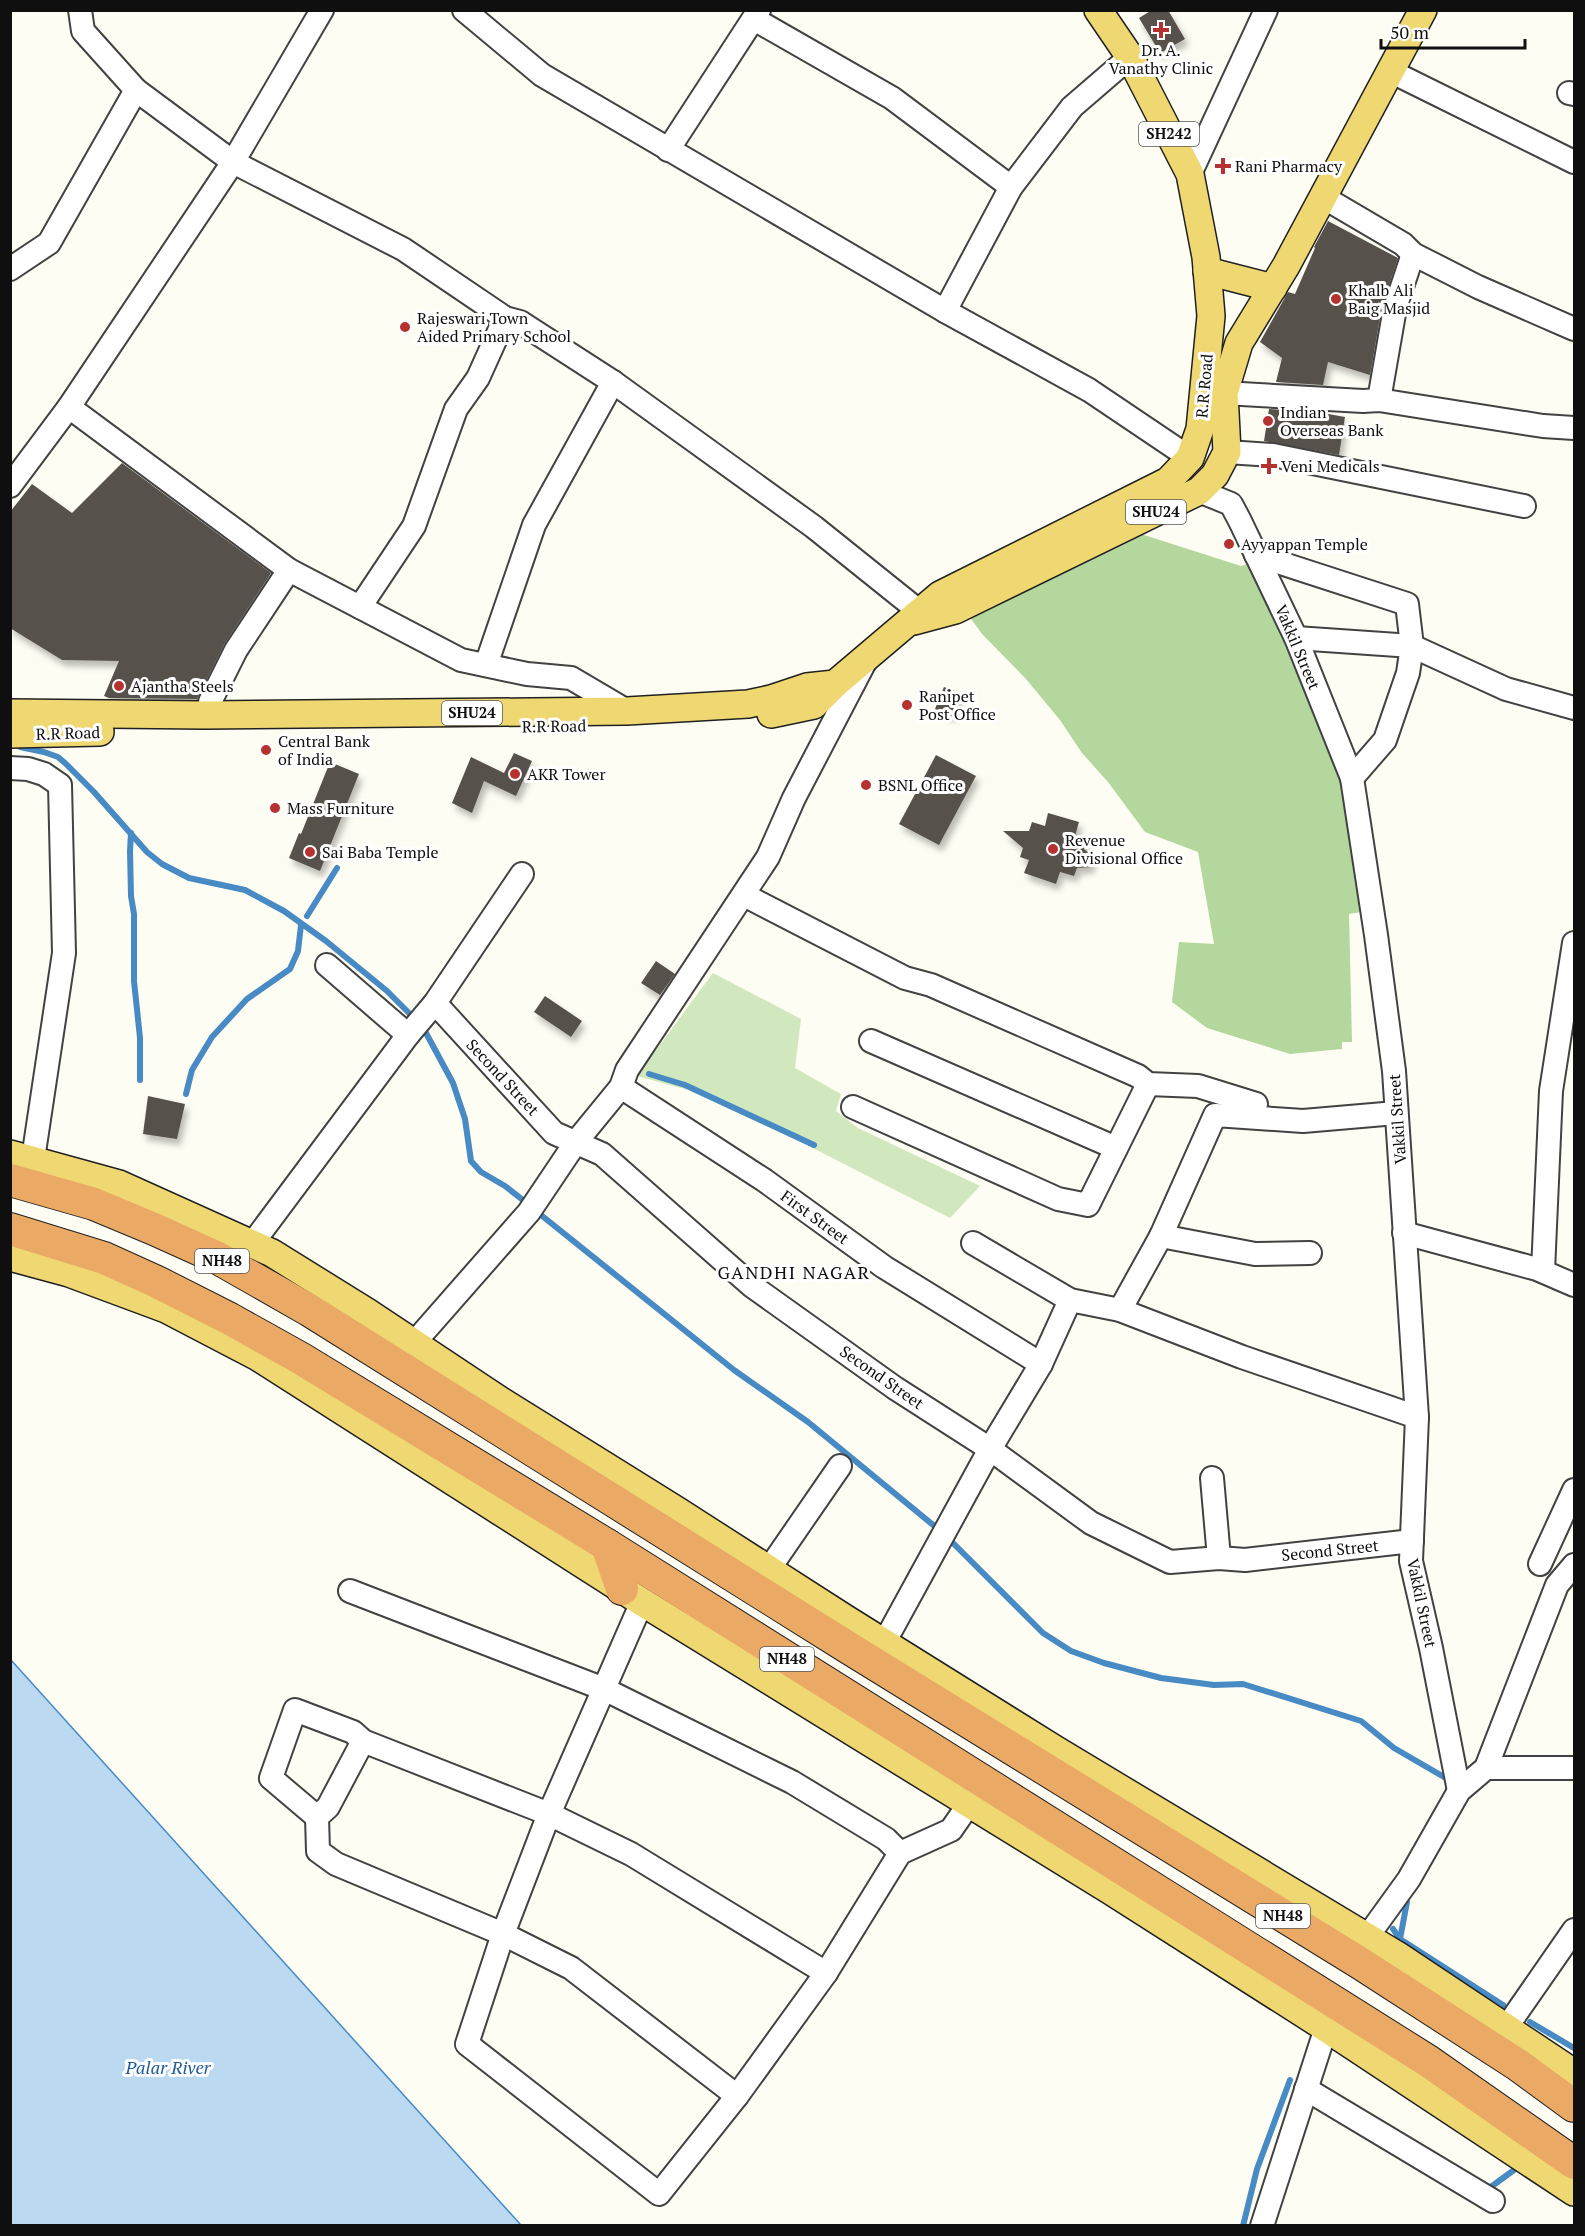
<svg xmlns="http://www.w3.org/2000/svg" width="1585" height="2236" viewBox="0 0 1585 2236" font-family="'PT Serif',serif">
  <defs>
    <filter id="shadow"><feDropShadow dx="3.5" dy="6" stdDeviation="3" flood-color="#0004"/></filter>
  </defs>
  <rect width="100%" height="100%" fill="#fefdf3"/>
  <!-- green -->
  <polygon fill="#d1e7be" points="713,973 801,1019 795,1068 841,1094 836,1111 858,1128 980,1186 950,1218 799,1141 688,1090 637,1076"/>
  <!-- forest -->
  <polygon fill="#b4d79e" points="1141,534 1241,566 1257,560 1352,807 1361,912 1349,914 1352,1042 1342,1042 1342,1049 1290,1054 1207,1028 1172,1002 1179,942 1214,944 1198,852 1145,832 1108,782 1082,753 1060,720 1026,679 982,634 969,616"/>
  <!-- water -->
  <polygon fill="#bbdaf2" stroke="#478ac4" stroke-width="1.5" points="11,1660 521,2225 11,2225"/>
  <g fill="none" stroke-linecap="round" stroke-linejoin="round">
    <!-- stream -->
    <g stroke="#478ac4" stroke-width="6">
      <polyline points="20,747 44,752 58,757 65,763 94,792 147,852 162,864 189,878 245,890 284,911 326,941 387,991 410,1014"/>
      <polyline points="131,833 130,851 131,896 134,914 134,981 140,1038 140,1080"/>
      <polyline points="307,916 337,868"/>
      <polyline points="426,1033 453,1083 465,1119 471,1161 481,1172 505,1186 528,1204"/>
      <polyline points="649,1074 685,1085 814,1145"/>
      <polyline points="186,1094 192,1070 212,1037 247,999 290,969 298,951 301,925"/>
      <polyline points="536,1211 734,1370 808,1422 938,1529"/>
      <polyline points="949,1539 1043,1633 1071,1651 1104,1663 1161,1678 1214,1685 1243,1684 1361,1721 1394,1748 1451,1781"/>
      <polyline points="1407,1902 1400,1939 1503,2005"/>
      <polyline points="1393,1929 1400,1939"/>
      <polyline points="1530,2022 1574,2048"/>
      <polyline points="1485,2187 1488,2189 1514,2170"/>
      <polyline points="1243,2226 1257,2169 1290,2080"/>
    </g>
  </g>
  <!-- building -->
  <g fill="#57514c" filter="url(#shadow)">
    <polygon points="1152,10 1168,10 1185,39 1160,53 1139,18"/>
    <polygon points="1328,221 1398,258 1382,306 1370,375 1328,362 1323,385 1276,382 1282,358 1260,342 1288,292 1295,294 1315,248 1314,247"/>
    <polygon points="1269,409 1317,412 1345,417 1339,455 1264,441"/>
    <polygon points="122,463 271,573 225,643 197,699 109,698 104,696 119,661 62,660 10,628 10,512 32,484 72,513"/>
    <polygon points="944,687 960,693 952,716 935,709"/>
    <polygon points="514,753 532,761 516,796 484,781 472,813 452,803 471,757 504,773"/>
    <polygon points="936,755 976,776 939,845 899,824"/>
    <polygon points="330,762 359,774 320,871 289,858 299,833 301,834"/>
    <polygon points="1048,813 1079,822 1075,836 1086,840 1084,849 1092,856 1091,867 1077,868 1074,876 1060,872 1056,884 1024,873 1029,860 1020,857 1023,848 1003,831 1029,831 1032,822 1045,826"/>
    <polygon points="656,961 675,974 660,995 641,983"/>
    <polygon points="545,996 582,1021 571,1037 534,1012"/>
    <polygon points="148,1096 185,1104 177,1139 143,1134"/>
  </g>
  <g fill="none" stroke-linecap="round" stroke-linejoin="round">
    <defs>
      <g id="minor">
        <polyline points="80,10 83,31 136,90 233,162 403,249 505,318 520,322 613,382 814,527 920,612"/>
        <polyline points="464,10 542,75 945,311 1089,390 1190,458"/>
        <polyline points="754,19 892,98 1011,187"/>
        <polyline points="1390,71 1574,162"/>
        <polyline points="1569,93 1574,94"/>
        <polyline points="668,150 759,10"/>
        <polyline points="1190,174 1266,10"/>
        <polyline points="1323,197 1403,244 1413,254 1478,287 1574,329"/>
        <polyline points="10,269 49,243 136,90"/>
        <polyline points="945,311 1011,187 1072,107 1130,57"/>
        <polyline points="1224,393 1363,401 1379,400 1543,426 1574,428"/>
        <polyline points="1379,400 1395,308 1413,254"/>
        <polyline points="69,407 289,570 461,660 527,674 571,678 627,711"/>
        <polyline points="1227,452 1273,455 1524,506"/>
        <polyline points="10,486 69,407 233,162 322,10"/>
        <polyline points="1199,491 1231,504 1240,521 1296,638 1352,778 1376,935 1394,1071 1417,1417 1411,1561 1431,1648 1459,1791"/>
        <polyline points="1256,555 1407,604 1412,646 1408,673 1385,740 1352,778"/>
        <polyline points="360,607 414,526 456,409 478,378 505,318"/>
        <polyline points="1296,638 1412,646 1506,689 1574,708"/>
        <polyline points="486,665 534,525 613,382"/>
        <polyline points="210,702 236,650 289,570"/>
        <polyline points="10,768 28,769 44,774 60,785 64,953 33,1159"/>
        <polyline points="744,895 905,978 931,985 1138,1076 1148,1084 1198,1086 1256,1104"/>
        <polyline points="327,965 408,1035"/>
        <polyline points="435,1003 554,1133 602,1154 752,1286 895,1388 990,1449 1091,1523 1170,1562 1219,1558 1245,1560 1412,1541"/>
        <polyline points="871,1041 1116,1148"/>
        <polyline points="621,1087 764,1180 884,1267 1041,1364"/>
        <polyline points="853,1107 1058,1199 1088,1205 1148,1084"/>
        <polyline points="1404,1233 1537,1269 1574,1285"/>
        <polyline points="1161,1236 1255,1254 1310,1253"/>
        <polyline points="973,1243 1070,1300 1120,1310 1242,1357 1417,1417"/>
        <polyline points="252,1244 408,1035 435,1003 522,874"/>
        <polyline points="1543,1271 1551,1091 1574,943"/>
        <polyline points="1120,1310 1161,1236 1215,1115 1303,1121 1396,1113"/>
        <polyline points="414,1343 529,1212 576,1142 621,1087 627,1070 768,857 794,798 866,660"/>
        <polyline points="1212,1478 1219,1558"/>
        <polyline points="1540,1564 1574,1490"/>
        <polyline points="769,1569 840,1466"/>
        <polyline points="350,1591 604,1689 792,1782 886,1839 900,1853"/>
        <polyline points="642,1602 549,1814 503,1934 467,2044 659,2194 737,2096 826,1973 900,1853 951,1830 969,1804"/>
        <polyline points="884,1643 990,1449 1041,1364 1070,1300"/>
        <polyline points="363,1741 328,1807 317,1817 318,1851 336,1864 503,1934 571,1968 737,2096"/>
        <polyline points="1486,1768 1574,1768"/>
        <polyline points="317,1817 271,1778 295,1710 353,1732 363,1741 549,1814 631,1854 826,1973"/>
        <polyline points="1357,1951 1409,1879 1459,1791 1486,1768 1557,1585 1574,1565"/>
        <polyline points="1506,2028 1574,1930"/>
        <polyline points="1306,2089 1493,2201"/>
        <polyline points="1262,2226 1326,2028"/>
      </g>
      <g id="major">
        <polyline points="1207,271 1273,288"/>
        <polyline points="914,621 955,610 1199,491 1215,475 1227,452 1224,393 1239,343 1286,266 1423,10"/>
        <polyline points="10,713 205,715 627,711 748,704 771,699 807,687 835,684 940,595 1168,481 1190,458 1200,429 1211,316 1206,257 1190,174 1130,57 1098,10"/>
        <polyline points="771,714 814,705 835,684"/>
        <polyline points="10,734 100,732"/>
        <polyline points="10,1154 119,1184 272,1253 367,1312 501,1401 676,1510 846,1619 1056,1750 1397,1955 1574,2073"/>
        <polyline points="10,1257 69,1273 166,1309 258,1357 642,1602 1111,1891 1326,2028 1574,2192"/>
      </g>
      <g id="highway">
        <polyline points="10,1180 94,1204 154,1229 216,1257 309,1310 849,1648 1360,1963 1518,2065 1574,2106"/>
        <polyline points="10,1229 104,1258 157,1282 230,1319 300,1358 607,1545 1428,2061 1574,2163"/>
        <polyline points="607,1545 622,1589"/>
      </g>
    </defs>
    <!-- minor casing -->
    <use href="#minor" stroke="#424242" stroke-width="26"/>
    <!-- major casing -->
    <use href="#major" stroke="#202020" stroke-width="30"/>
    <!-- highway casing -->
    <use href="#highway" stroke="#202020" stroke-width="34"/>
    <!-- minor -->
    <use href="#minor" stroke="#fff" stroke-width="22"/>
    <!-- major -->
    <use href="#major" stroke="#efd872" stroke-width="27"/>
    <!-- highway -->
    <use href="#highway" stroke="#eaaa65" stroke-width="32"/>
  </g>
  <!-- markers -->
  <g fill="#b63230" stroke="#fff" stroke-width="2">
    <path d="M1158 21h6v6h6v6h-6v6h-6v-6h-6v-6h6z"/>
    <path d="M1220 157h6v6h6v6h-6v6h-6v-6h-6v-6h6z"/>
    <circle cx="1336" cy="299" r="6"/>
    <circle cx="405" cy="327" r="6"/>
    <circle cx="1268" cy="421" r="6"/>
    <path d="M1266 457h6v6h6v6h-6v6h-6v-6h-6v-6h6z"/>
    <circle cx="1229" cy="544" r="6"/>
    <circle cx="119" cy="686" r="6"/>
    <circle cx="907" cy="705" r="6"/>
    <circle cx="266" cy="750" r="6"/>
    <circle cx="515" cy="774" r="6"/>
    <circle cx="866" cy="785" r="6"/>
    <circle cx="275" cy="808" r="6"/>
    <circle cx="1053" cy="849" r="6"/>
    <circle cx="310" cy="852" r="6"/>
  </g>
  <g text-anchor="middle" stroke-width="6" stroke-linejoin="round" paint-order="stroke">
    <!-- shield labels -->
    <g fill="#fff" stroke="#575757" stroke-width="1.5">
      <rect x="1139" y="122" width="60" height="24" rx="4.5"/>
      <rect x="1126" y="500" width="60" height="24" rx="4.5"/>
      <rect x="442" y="701" width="60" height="24" rx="4.5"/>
      <rect x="195" y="1249" width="54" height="24" rx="4.5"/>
      <rect x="760" y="1647" width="54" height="24" rx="4.5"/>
      <rect x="1256" y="1904" width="54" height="24" rx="4.5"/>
    </g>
    <g font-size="15" font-weight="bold" fill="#0f0f0f">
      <text x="1169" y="139">SH242</text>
      <text x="1156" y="517">SHU24</text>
      <text x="472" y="718">SHU24</text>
      <text x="222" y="1266">NH48</text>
      <text x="787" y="1664">NH48</text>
      <text x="1283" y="1921">NH48</text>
    </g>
    <!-- poi labels -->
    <g font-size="16" fill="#0f0f0f" stroke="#fff" text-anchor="start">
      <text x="1161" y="56" text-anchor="middle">Dr. A.<tspan x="1161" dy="18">Vanathy Clinic</tspan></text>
      <text x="1235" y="172">Rani Pharmacy</text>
      <text x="1348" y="296">Khalb Ali<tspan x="1348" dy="18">Baig Masjid</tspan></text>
      <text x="417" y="324">Rajeswari Town<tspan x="417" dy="18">Aided Primary School</tspan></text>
      <text x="1280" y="418">Indian<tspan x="1280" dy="18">Overseas Bank</tspan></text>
      <text x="1281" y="472">Veni Medicals</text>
      <text x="1241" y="550">Ayyappan Temple</text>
      <text x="131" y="692">Ajantha Steels</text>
      <text x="919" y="702">Ranipet<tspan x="919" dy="18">Post Office</tspan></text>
      <text x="278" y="747">Central Bank<tspan x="278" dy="18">of India</tspan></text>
      <text x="527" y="780">AKR Tower</text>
      <text x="878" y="791">BSNL Office</text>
      <text x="287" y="814">Mass Furniture</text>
      <text x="1065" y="846">Revenue<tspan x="1065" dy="18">Divisional Office</tspan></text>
      <text x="322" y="858">Sai Baba Temple</text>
    </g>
    <!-- street labels -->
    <g font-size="16" fill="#0f0f0f" stroke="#fff">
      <text transform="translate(1204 386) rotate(-85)" y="6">R.R Road</text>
      <text transform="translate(1298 647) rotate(67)" y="6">Vakkil Street</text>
      <text transform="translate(554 726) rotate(-1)" y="6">R.R Road</text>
      <text transform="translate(68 733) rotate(-2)" y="6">R.R Road</text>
      <text transform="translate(503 1077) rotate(47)" y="6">Second Street</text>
      <text transform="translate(1397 1119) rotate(-94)" y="6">Vakkil Street</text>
      <text transform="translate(815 1217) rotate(36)" y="6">First Street</text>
      <text transform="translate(882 1377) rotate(35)" y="6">Second Street</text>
      <text transform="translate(1330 1550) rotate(-6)" y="6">Second Street</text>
      <text transform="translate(1422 1603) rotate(78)" y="6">Vakkil Street</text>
    </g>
    <!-- neighbourhood labels -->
    <g font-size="18" letter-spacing="1.5" fill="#0f0f0f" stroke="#fff">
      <text x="794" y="1279">GANDHI NAGAR</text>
    </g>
    <!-- water labels -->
    <g font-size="18" font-style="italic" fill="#205d99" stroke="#fff">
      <text x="168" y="2074">Palar River</text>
    </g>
  </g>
  <!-- border -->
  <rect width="1585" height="2236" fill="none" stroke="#0f0f0f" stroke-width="24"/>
  <!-- scale -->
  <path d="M1381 39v9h144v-9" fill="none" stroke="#0f0f0f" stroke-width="3"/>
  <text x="1390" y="39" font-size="18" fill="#0f0f0f" stroke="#ffffff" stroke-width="4.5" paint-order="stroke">50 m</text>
</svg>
